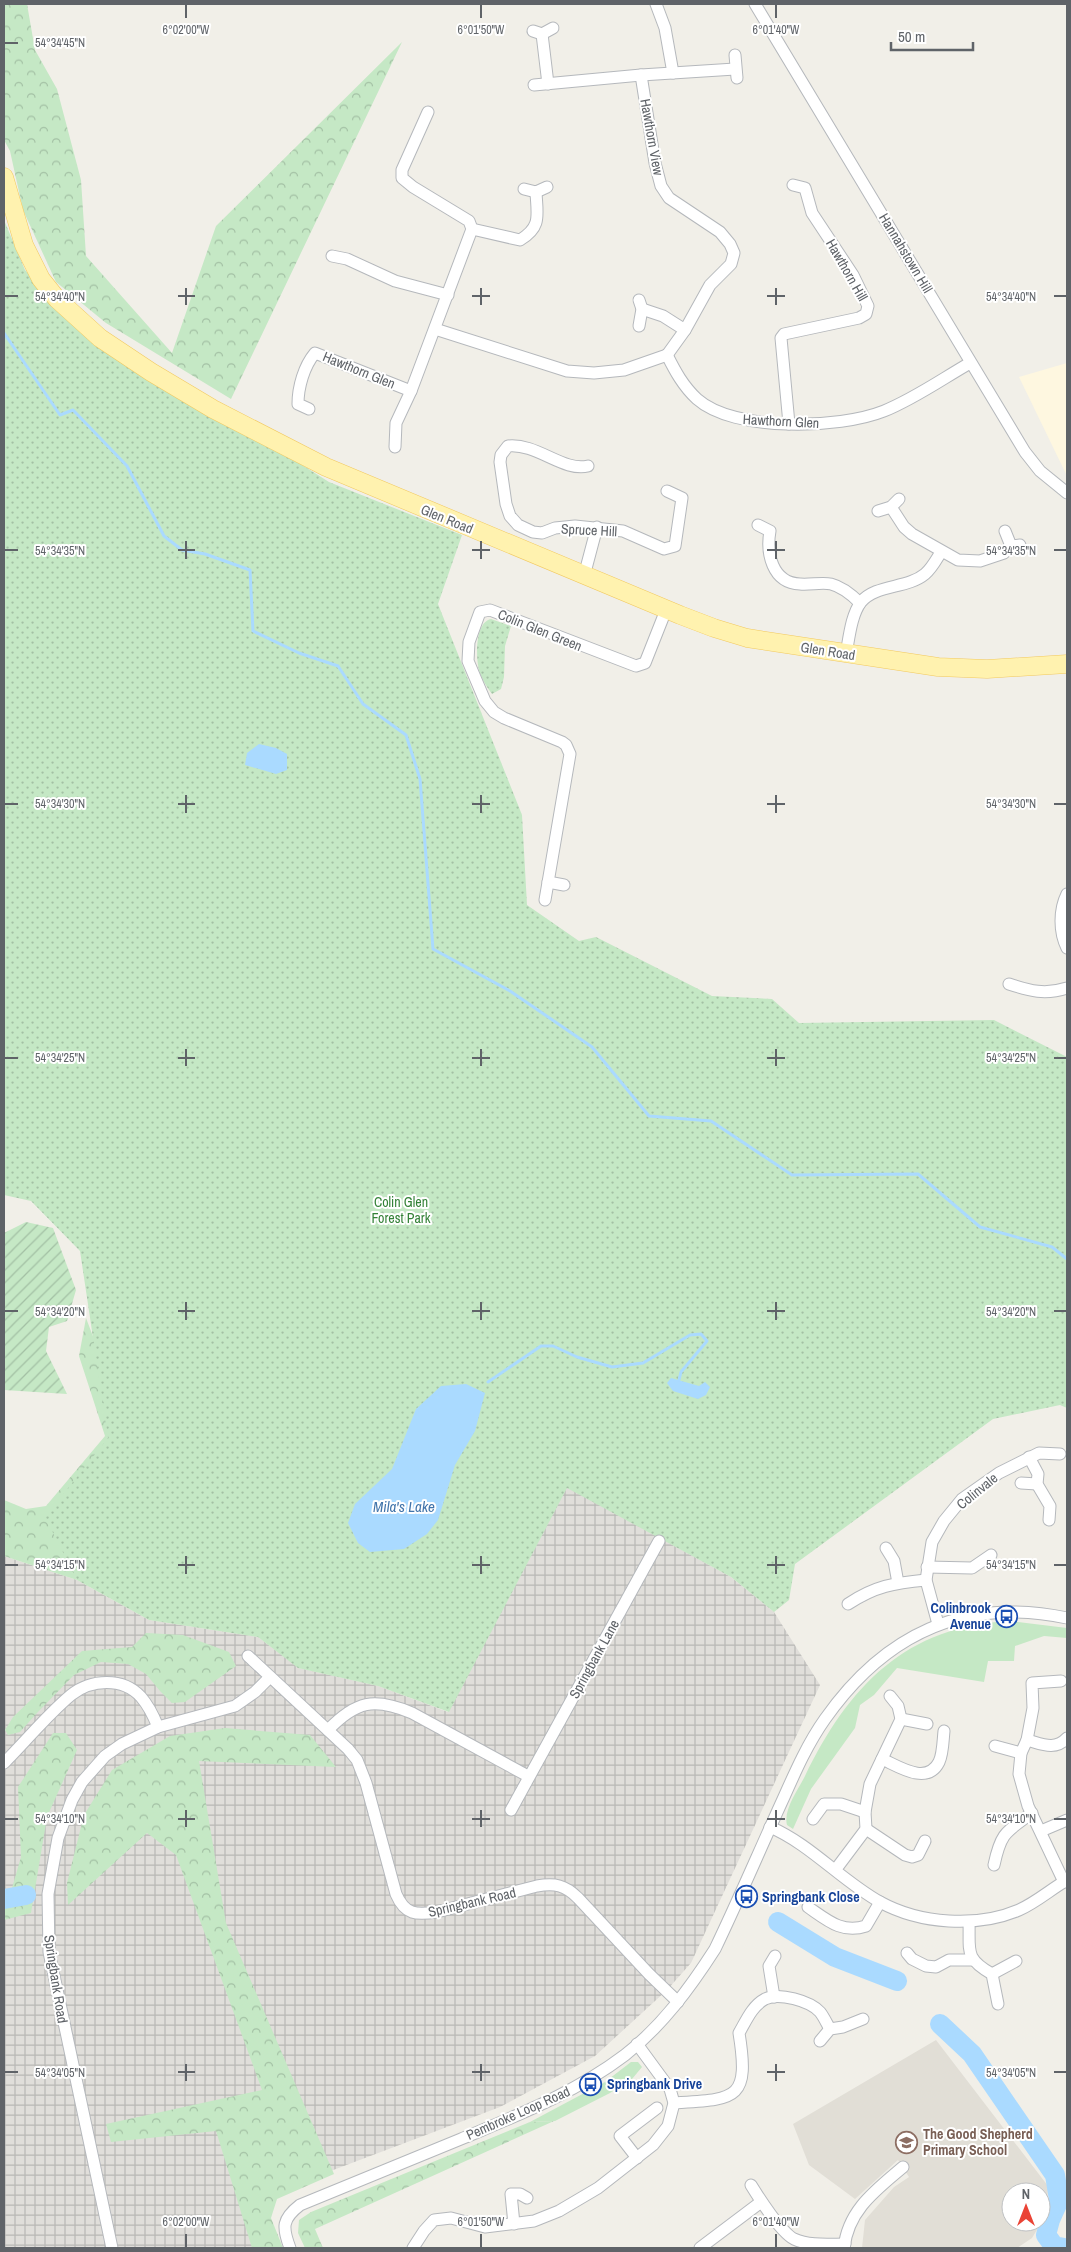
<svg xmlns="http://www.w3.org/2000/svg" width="1071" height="2252" viewBox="0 0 1071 2252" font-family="'Archivo Narrow',sans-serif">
  <defs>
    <pattern id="industrial-grid" width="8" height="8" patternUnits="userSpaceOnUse" patternTransform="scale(1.25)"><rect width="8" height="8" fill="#e0deda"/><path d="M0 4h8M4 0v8" fill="none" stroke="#b9b8b5"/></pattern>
    <pattern id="forest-crowns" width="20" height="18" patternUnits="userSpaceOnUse" patternTransform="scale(1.25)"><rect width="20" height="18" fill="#c5e8c5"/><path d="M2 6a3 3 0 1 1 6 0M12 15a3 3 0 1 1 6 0" fill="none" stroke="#a3c0a4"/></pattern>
    <pattern id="park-dots" width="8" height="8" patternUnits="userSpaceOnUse" patternTransform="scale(1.25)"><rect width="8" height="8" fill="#c5e8c5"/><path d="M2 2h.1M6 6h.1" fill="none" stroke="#a3c0a4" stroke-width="1.8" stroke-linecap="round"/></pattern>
    <pattern id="garden-furrows" width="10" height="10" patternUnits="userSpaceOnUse" patternTransform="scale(1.25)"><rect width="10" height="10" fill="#c5e8c5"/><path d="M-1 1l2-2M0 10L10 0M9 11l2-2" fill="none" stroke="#a3c0a4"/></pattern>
  </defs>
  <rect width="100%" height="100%" fill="#f1efe8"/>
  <!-- commercial -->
  <polygon fill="#fef7e0" points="1067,363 1067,476 1019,377"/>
  <!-- industrial -->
  <polygon fill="url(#industrial-grid)" points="567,1487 731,1577 774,1612 820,1685 691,1963 667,1990 595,2056 500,2107 328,2172 249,2207 261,2248 4,2248 4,1556 77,1580 149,1620 258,1637 299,1668 378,1686 448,1712"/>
  <!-- education -->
  <path fill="#e1ded6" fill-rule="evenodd" d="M936,2040L1048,2186L1047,2213L1032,2238L1017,2248H862L865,2220L894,2187L909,2177L898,2160L855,2199L809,2165L793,2124ZM1011,2192H1041V2222H1011Z"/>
  <!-- grass -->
  <g fill="#c5e8c5">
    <path d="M1011,1621L1067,1628V1638L1044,1636L1015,1646L1014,1661H988L984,1682L897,1668L874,1695L860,1705L855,1728L811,1789L793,1829L787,1825C783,1810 798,1790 805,1776C848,1687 906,1625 1011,1621Z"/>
    <polygon points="631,2062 638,2062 642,2067 632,2079 610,2093 555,2121 530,2122 605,2082"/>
  </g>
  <!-- forest -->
  <g fill="url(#forest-crowns)">
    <polygon points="4,4 27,4 35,50 57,89 81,180 86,256 172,353 216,226 402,42 231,399 106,323 56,282 23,210 10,151 4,140"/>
    <polygon points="86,1318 121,1410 64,1539 77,1580 4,1556 4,1500 26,1509 46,1506 105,1436 79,1356"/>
    <polygon points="146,1633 183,1635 229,1652 236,1666 185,1702 172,1703 160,1691 146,1674 128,1664 101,1662 74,1675 37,1713 20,1732 8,1735 5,1730 13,1717 82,1651 132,1647"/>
    <polygon points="225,1728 310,1735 336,1767 199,1761 226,1923 334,2174 277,2199 271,2218 283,2248 252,2248 216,2131 111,2142 106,2124 262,2090 176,1855 147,1833 68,1905 67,1883 84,1815 112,1770 170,1736"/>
    <polygon points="53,1733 66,1733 77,1750 47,1817 31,1913 4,1920 4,1890 12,1888 21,1857 18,1787"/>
    <polygon points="554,2121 315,2229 323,2248 305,2248 298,2233 299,2220 311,2212 530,2122"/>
  </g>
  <!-- park -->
  <g fill="url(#park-dots)">
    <polygon points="4,220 25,270 92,341 269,444 329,482 462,535 438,604 522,815 527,905 579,941 596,937 712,996 772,999 799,1023 994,1020 1067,1057 1067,1408 1060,1405 993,1419 795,1564 789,1600 774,1612 731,1577 567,1488 449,1712 378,1686 298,1668 258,1637 149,1620 77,1580 45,1517 108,1438 80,1251 31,1201 4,1195"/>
    <path d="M491,619L511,626L505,646L504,677L501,689L492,694C486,686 479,675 478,665C476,652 476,622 491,619Z"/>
  </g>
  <!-- garden -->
  <polygon fill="url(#garden-furrows)" points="26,1222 53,1228 76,1290 67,1321 49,1327 46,1351 67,1394 4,1390 4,1233"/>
  <!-- water -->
  <g fill="#aadaff">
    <polygon points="259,744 276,748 287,754 287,770 276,774 245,765 247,753"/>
    <polygon points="671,1378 699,1386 705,1382 710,1387 706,1395 698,1399 673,1391 667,1383"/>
    <polygon points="466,1384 485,1393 475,1431 455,1465 438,1520 427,1534 404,1549 370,1552 358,1543 348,1523 355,1504 392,1469 416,1409 441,1386"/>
  </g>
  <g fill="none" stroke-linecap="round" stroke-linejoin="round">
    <!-- stream -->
    <g stroke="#aadaff" stroke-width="3">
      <polyline points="4,333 60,415 73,410 127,466 164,536 182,550 205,554 250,570 253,631 299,653 338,666 363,704 406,735 420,779 433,949 510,991 592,1047 649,1116 711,1121 792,1175 918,1174 980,1227 1052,1247 1067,1259"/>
      <polyline points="488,1382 541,1346 553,1346 577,1357 612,1367 643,1363 690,1335 701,1334 707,1341 681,1372 679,1380"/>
    </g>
    <!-- river -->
    <g stroke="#aadaff" stroke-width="20">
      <polyline points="4,1899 26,1895"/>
      <polyline points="778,1922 835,1957 897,1981"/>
      <polyline points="940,2024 972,2054 1055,2175 1059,2200 1050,2220 1046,2235 1054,2246 1064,2248"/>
    </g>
    <defs>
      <g id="street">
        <polyline points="656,4 665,28 673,73"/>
        <polyline points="755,4 1025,452 1040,471 1067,493"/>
        <polyline points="533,31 542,34 553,28"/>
        <polyline points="542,34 548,84"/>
        <polyline points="735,55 737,78"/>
        <polyline points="641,75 655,163 661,186 669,198 720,232 730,244 734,253 731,264 710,285 685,330 667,355"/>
        <polyline points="534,85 641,75 735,69"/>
        <polyline points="524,189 536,192 547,187"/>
        <path d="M472,229L520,240C542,227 537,215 536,192"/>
        <polyline points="332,256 347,259 395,281 448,295"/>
        <polyline points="639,300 642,309 639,326"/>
        <polyline points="642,309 663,316 685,330"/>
        <polyline points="435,329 567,371 594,373 624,370 667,355"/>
        <path d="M667,355C675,371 683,386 697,399C734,432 839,429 884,411C914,399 942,379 970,363"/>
        <path d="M309,409L298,404C298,387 304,366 315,353L411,391"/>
        <polyline points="789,424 781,338 784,334 859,318 866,314 868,306 853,275 812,213 805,188 793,185"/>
        <polyline points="395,447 396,423 411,391 472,229 469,221 413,187 402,178 402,170 428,112"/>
        <path d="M588,466C563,472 537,443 508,446L501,455L500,462L506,504L510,516L518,525L533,532L542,533L555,528L575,526L623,531L664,549L675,546L682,498L667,491"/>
        <polyline points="891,507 904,527 912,534 958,560 980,561 1004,553 1011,546 1020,545"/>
        <polyline points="878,511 891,507 899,499"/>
        <path d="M758,525L770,531C766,553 772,583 800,584C810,585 822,582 831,584C843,587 852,595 860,603"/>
        <polyline points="1005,531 1011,546"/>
        <polyline points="584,576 597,527"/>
        <path d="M846,654C849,639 851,615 861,602C876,584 907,589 925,574C932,568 936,560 941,552"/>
        <polyline points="548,882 564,885"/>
        <path d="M1067,894C1059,910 1059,932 1067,948"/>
        <polyline points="545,900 570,754 566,745 562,742 504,718 494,712 485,701 468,661 469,642 480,612 490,610 636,666 645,663 666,610"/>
        <path d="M1009,984C1030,991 1045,995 1067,988"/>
        <polyline points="1029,1457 1038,1474 1037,1484 1050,1506 1049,1520"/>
        <polyline points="1021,1483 1037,1484"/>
        <polyline points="886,1548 894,1561 898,1583"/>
        <polyline points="927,1567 972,1568 991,1555"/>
        <path d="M848,1604C875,1586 894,1583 926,1580"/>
        <polyline points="938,1624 926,1580 932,1542 944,1521 962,1499 999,1473 1039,1453 1060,1454"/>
        <path d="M248,1656L348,1749L357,1760L366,1783L396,1894C405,1915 416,1915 437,1912L537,1886C555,1883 565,1885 578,1898L649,1974L678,2002"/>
        <polyline points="1061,1681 1032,1683 1033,1708 1027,1740 1021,1753 1019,1774 1028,1806 1064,1882"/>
        <polyline points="901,1719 927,1724"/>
        <path d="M328,1730C356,1701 374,1697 412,1713L528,1776"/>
        <path d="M1027,1740C1042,1744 1055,1751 1067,1738"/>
        <polyline points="995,1746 1021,1753"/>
        <path d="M882,1759C898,1766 927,1786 939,1762C943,1754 943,1740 944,1731"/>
        <path d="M4,1763C26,1741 47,1715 71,1695C91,1679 123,1677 141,1697C148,1705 154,1717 158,1727"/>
        <polyline points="511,1810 659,1541"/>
        <polyline points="813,1819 824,1804 841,1804 865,1812"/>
        <path d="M770,1827C810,1844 842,1881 880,1902C920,1924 977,1928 1019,1910C1037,1902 1051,1889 1067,1880"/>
        <polyline points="866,1829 905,1855 912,1857 918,1855 925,1841"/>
        <polyline points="1041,1831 1067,1820"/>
        <path d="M994,1865C1001,1832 1006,1832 1032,1813"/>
        <polyline points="836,1869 866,1829 865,1812 870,1784 901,1719 898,1706 890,1696"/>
        <path d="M808,1907C827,1920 842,1934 866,1926L880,1902"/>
        <path d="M969,1922C970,1951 964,1958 992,1974L998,2004"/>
        <polyline points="907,1953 912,1959 926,1966 936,1967 949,1960 972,1960"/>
        <polyline points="992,1974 1016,1961"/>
        <polyline points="774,1997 769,1966 775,1956"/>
        <polyline points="820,2041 830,2029 843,2027 863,2019"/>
        <path d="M674,2103C736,2099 750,2101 739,2033C746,2021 752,2006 765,1999C779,1992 810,2001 820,2012C824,2017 827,2024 830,2029"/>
        <polyline points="637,2158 620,2136 657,2108"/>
        <path d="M751,2185C759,2198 781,2232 794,2239C809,2246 829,2244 845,2244"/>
        <polyline points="514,2224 511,2194 520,2194 527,2198"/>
        <polyline points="112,2248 49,1952 48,1894 58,1838 72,1800 82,1782 105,1756 122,1744 158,1727 235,1706 255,1692 270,1677"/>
        <path d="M290,2248C282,2227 282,2219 300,2205C353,2183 407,2161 461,2139C518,2115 575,2093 625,2055C662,2026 690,1988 715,1949C739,1899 761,1847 784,1797C796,1770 808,1743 825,1719C884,1635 964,1596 1067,1618"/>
        <polyline points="413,2248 424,2231 434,2220 451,2218 485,2227 534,2221 559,2211 598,2188 653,2145 668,2126 674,2103 670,2089 637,2044"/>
        <polyline points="700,2248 761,2202"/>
        <path d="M844,2248C848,2210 876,2190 903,2167"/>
      </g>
      <polyline id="primary" points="4,177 24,245 41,279 57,299 100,338 151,372 213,409 326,467 680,615 714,628 747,638 938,667 987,669 1067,664"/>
    </defs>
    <!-- street casing -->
    <use href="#street" stroke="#b5b8bc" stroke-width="13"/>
    <!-- primary casing -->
    <use href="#primary" stroke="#f2c960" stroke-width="19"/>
    <!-- street -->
    <use href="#street" stroke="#fff" stroke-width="11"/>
    <!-- primary -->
    <use href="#primary" stroke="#fff2af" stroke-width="18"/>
  </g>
  <!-- ticks -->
  <path fill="none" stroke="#5f6368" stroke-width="2" d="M186,5V18M481,5V18M776,5V18M5,43H18M186,288V305M481,288V305M776,288V305M5,296H18M178,296H195M472,296H490M767,296H785M1054,296H1066M186,541V559M481,541V559M776,541V559M5,550H18M178,550H195M472,550H490M767,550H785M1054,550H1066M186,795V813M481,795V813M776,795V813M5,804H18M178,804H195M472,804H490M767,804H785M1054,804H1066M186,1049V1066M481,1049V1066M776,1049V1066M5,1058H18M178,1058H195M472,1058H490M767,1058H785M1054,1058H1066M186,1302V1320M481,1302V1320M776,1302V1320M5,1311H18M178,1311H195M472,1311H490M767,1311H785M1054,1311H1066M186,1556V1574M481,1556V1574M776,1556V1574M5,1565H18M178,1565H195M472,1565H490M767,1565H785M1054,1565H1066M186,1810V1827M481,1810V1827M776,1810V1827M5,1819H18M178,1819H195M472,1819H490M767,1819H785M1054,1819H1066M186,2064V2081M481,2064V2081M776,2064V2081M5,2072H18M178,2072H195M472,2072H490M767,2072H785M1054,2072H1066M186,2234V2247M481,2234V2247M776,2234V2247"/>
  <!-- icons -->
  <defs>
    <symbol id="bus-ring" viewBox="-11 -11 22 22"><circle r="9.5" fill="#fff" stroke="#1a4fb4" stroke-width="1.5"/><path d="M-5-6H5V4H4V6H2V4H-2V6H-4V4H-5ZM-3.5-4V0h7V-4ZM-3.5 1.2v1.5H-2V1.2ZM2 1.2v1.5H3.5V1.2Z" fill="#1a4fb4"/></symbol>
    <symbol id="school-ring" viewBox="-11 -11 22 22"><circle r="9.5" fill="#fff" stroke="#8d6e63" stroke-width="1.5"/><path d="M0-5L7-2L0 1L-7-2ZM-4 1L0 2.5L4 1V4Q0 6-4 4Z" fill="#8d6e63"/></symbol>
  </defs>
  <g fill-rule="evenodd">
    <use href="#bus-ring" x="994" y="1604" width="25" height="25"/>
    <use href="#bus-ring" x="734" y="1884" width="25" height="25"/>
    <use href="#bus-ring" x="578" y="2072" width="25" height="25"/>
    <use href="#school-ring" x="894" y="2130" width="25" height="25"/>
  </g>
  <g text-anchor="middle" stroke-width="4" stroke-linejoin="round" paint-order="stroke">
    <!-- street labels -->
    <g font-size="14" fill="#5f6368" stroke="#fff">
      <text transform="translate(652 137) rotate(80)" y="5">Hawthorn View</text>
      <text transform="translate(906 253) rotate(59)" y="5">Hannahstown Hill</text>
      <text transform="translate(847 270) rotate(60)" y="5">Hawthorn Hill</text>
      <text transform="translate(359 370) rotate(22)" y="5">Hawthorn Glen</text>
      <text transform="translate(781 421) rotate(3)" y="5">Hawthorn Glen</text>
      <text transform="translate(447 519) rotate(22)" y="5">Glen Road</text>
      <text transform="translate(589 530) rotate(3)" y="5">Spruce Hill</text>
      <text transform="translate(540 630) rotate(22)" y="5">Colin Glen Green</text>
      <text transform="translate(828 651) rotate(9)" y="5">Glen Road</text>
      <text transform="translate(977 1491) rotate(-39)" y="5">Colinvale</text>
      <text transform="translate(594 1659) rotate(-61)" y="5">Springbank Lane</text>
      <text transform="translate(472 1902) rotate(-13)" y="5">Springbank Road</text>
      <text transform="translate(56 1979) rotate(81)" y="5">Springbank Road</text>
      <text transform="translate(518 2113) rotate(-24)" y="5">Pembroke Loop Road</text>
    </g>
    <!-- park labels -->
    <g font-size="14" fill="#348238" stroke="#fff">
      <text x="401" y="1207">Colin Glen<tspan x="401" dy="16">Forest Park</tspan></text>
    </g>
    <!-- transit labels -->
    <g font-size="14" font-weight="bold" fill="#164399" stroke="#fff" text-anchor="start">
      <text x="991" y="1613" text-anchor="end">Colinbrook<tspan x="991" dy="16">Avenue</tspan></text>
      <text x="762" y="1902">Springbank Close</text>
      <text x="607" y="2089">Springbank Drive</text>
    </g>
    <!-- education labels -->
    <g font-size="14" font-weight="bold" fill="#785e54" stroke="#fff" text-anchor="start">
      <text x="923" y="2139">The Good Shepherd<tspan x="923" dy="16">Primary School</tspan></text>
    </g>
    <!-- water labels -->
    <g font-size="15" font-style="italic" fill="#4174aa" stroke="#fff">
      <text x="404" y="1512">Mila's Lake</text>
    </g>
  </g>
  <g font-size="12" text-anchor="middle" fill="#5f6368" stroke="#fff" stroke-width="4" stroke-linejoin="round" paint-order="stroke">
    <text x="186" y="34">6°02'00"W</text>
    <text x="481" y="34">6°01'50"W</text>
    <text x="776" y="34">6°01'40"W</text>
    <text x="60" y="47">54°34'45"N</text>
    <text x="60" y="301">54°34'40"N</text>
    <text x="1011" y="301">54°34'40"N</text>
    <text x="60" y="555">54°34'35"N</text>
    <text x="1011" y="555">54°34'35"N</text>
    <text x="60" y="808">54°34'30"N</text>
    <text x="1011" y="808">54°34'30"N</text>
    <text x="60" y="1062">54°34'25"N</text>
    <text x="1011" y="1062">54°34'25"N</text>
    <text x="60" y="1316">54°34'20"N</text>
    <text x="1011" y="1316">54°34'20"N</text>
    <text x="60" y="1569">54°34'15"N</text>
    <text x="1011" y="1569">54°34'15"N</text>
    <text x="60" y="1823">54°34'10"N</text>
    <text x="1011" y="1823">54°34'10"N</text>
    <text x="60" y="2077">54°34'05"N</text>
    <text x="1011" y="2077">54°34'05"N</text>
    <text x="186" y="2226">6°02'00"W</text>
    <text x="481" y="2226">6°01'50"W</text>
    <text x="776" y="2226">6°01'40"W</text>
  </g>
  <!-- border -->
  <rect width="1071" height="2252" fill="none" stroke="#5f6368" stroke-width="10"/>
  <!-- north arrow -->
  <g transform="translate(1026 2207)"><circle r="24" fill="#ffffff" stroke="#bfc1c3"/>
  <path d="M0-4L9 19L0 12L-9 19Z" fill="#ea4335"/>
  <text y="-8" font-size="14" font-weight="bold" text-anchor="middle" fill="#5f6368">N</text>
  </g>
  <!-- scale -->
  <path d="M891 42v8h82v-8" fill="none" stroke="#5f6368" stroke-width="2.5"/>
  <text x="898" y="42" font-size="15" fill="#5f6368" stroke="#ffffff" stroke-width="4" paint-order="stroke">50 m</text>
</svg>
